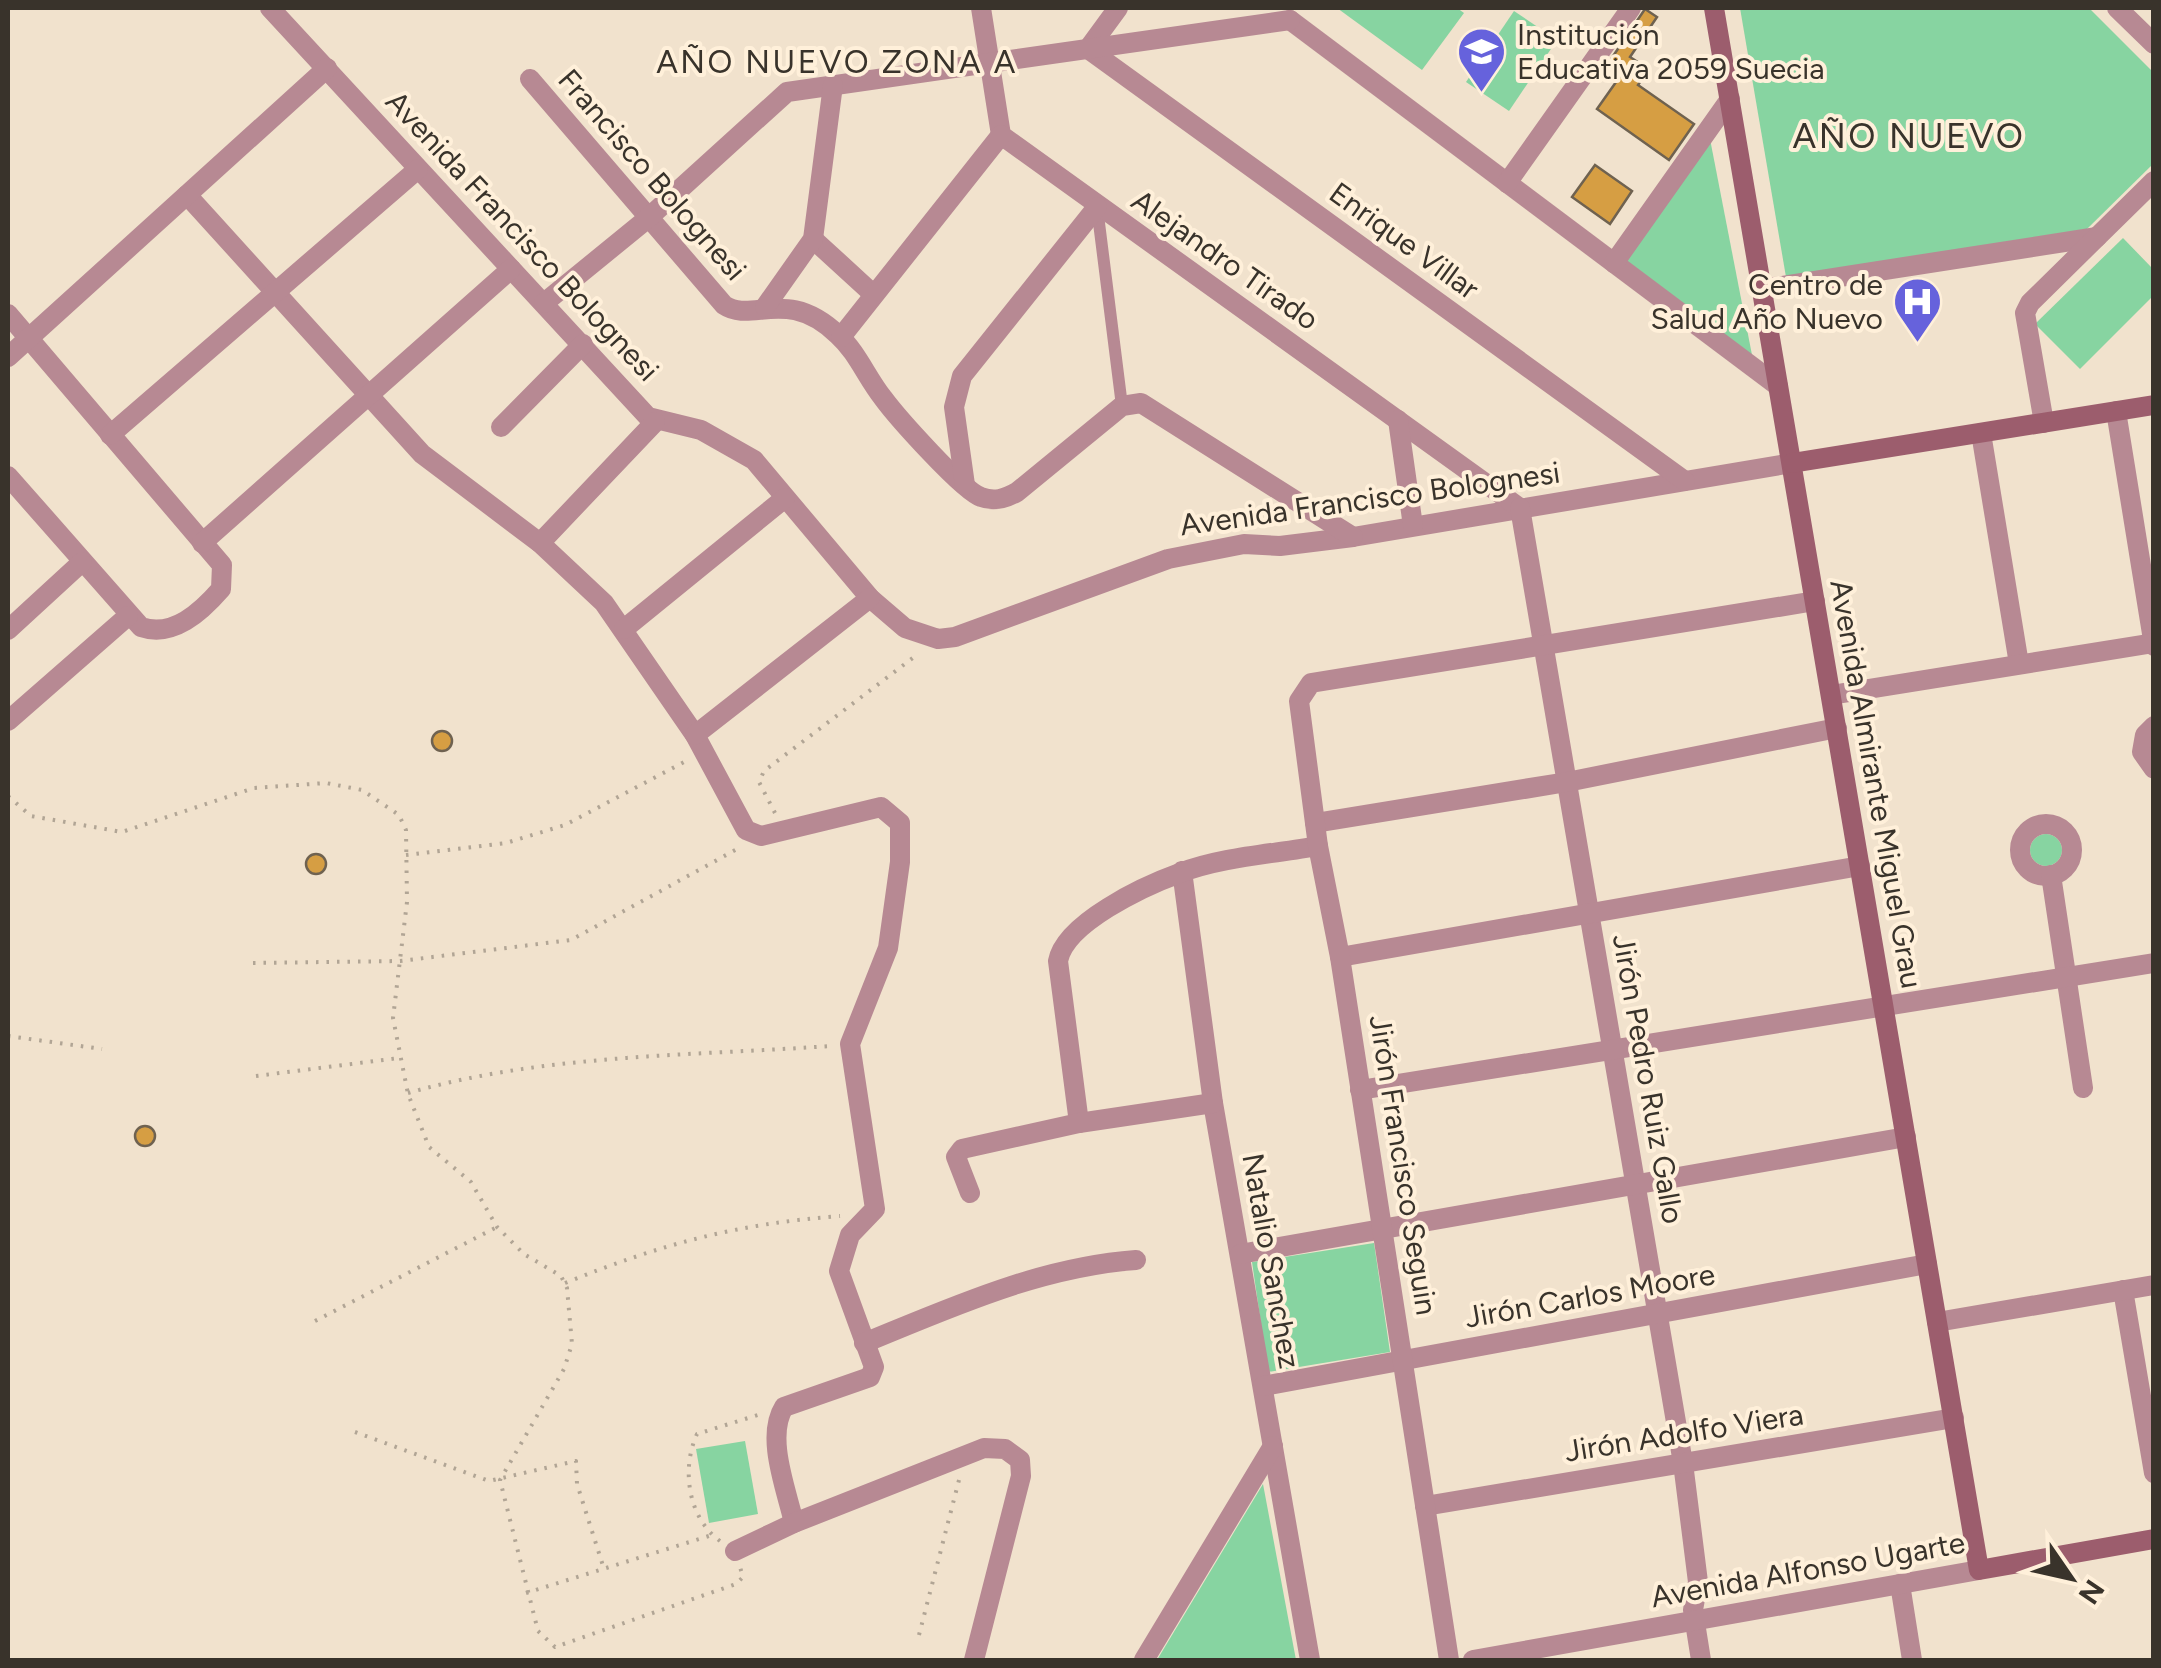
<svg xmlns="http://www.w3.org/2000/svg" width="2161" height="1668" viewBox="0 0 2161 1668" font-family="Figtree,sans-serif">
  <rect width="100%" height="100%" fill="#f1e2cd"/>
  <!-- green -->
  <g fill="#87d4a1">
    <polygon points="1337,8 1457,8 1464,13 1422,70"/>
    <polygon points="1740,8 2089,8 2153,72 2153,164 2087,229 1786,277"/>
    <polygon points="1514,11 1557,40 1509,111 1466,82"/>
    <polygon points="1710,139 1752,355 1625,261"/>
    <polygon points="2123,238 2153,269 2153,296 2080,369 2035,324"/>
    <circle cx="2046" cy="850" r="16"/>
    <polygon points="1374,1243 1390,1352 1268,1372 1252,1262"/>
    <polygon points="745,1441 758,1514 709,1523 696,1449"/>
    <polygon points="1263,1484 1296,1660 1157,1660"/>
  </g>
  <!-- building -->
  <g fill="#d69e43" stroke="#6f6250" stroke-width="2.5">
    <polygon points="1645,9 1657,17 1630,57 1649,69 1638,85 1694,124 1669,160 1597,109 1621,75 1607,65"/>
    <polygon points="1595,165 1632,191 1610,224 1572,197"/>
    <circle cx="442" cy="741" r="10"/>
    <circle cx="316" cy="864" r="10"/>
    <circle cx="145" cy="1136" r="10"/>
  </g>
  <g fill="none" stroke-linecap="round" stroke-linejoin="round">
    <!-- path -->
    <g stroke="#b1a595" stroke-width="4" stroke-dasharray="2.5 8" stroke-linecap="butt">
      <polyline points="8,796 31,816 122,832 254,788 326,783 362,790 399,815 406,830 407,902 393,1018 408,1094 429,1147 471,1182 497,1227 524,1254 561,1276 567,1288 572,1344 564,1369 500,1480 538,1631 555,1647 736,1584 743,1577 740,1567"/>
      <polyline points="775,813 759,782 764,771 918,654"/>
      <polyline points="406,855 506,843 565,825 686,761"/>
      <polyline points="253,963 400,961 571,940 739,848"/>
      <polyline points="8,1036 102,1049"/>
      <polyline points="256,1076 399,1058"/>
      <path d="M408,1093C544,1054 690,1056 830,1046"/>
      <path d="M565,1283C662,1244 735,1224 840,1216"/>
      <polyline points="315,1321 497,1227"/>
      <polyline points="355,1432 489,1481 576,1461 577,1484 604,1569"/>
      <path d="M720,1541C688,1518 681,1469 697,1434L761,1414"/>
      <polyline points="526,1593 712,1535"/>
      <polyline points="919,1635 959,1480"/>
    </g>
    <!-- lane -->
    <polyline stroke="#b78993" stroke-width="12" points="1097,207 1122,406"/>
    <!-- street -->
    <g stroke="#b78993" stroke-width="20">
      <polyline points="270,8 648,417 701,430 754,460 870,598 905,628 938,639 955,637 1168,559 1244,544 1280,546 1353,537 1792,463"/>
      <polyline points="981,8 1001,135 1520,508"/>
      <polyline points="1118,8 1088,49 1685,481"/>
      <polyline points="2117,8 2154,44"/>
      <polyline points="1290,20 1778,386"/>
      <path d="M530,79L724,305C752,324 787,286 838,335C857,352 867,378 883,398C897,417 963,491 981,497C994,502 1005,499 1017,492L1122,406L1141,403L1353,537"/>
      <polyline points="1507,183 1631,8"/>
      <path d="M187,195L422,454L540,543L604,603L695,735L746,830L761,836L881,807L900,823V862L888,948L850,1044L875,1209L850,1235L839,1271L874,1367L870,1377L784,1407C765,1437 787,1491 794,1523"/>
      <polyline points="813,239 873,294"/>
      <polyline points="1614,263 1730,99"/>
      <polyline points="1762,289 2097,237"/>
      <polyline points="544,303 647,219 787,92 1290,20"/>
      <polyline points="765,307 813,239 833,85"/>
      <path d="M8,314L222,565L221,589C201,612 173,638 141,627L8,476"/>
      <polyline points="841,337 1001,135"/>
      <polyline points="8,357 327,68"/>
      <polyline points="2116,411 2154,646"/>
      <polyline points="1398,420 1413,526"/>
      <polyline points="2044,423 2025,313 2030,303 2154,181"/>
      <polyline points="501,427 583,344"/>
      <polyline points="1981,433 2019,664"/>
      <polyline points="110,435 418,169"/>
      <polyline points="965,485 954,407 962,376 1097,207"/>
      <polyline points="1520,508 1683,1463 1698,1582 1693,1610 1701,1660"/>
      <polyline points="202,543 511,269"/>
      <polyline points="540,543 655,422"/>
      <polyline points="624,629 785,498"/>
      <polyline points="8,630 82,562"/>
      <polyline points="1831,695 2154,643"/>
      <polyline points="8,721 128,616"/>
      <polyline points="2154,726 2145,735 2142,752 2154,769"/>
      <polyline points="695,735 870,598"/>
      <polyline points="1315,823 1567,782 1837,728"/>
      <circle cx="2046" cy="850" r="26"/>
      <polyline points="1182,871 1213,1103 1310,1660"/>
      <polyline points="2051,875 2083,1088"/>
      <polyline points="1340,957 1860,866"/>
      <polyline points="1360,1090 2154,963"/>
      <path d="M1079,1123L1058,961C1065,923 1144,886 1180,873C1221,857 1274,854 1318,846"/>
      <polyline points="970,1193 956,1157 962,1149 1079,1123 1213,1103"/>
      <polyline points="1240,1254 1906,1137"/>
      <polyline points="2123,1290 2154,1473"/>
      <polyline points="1937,1322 2154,1285"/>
      <path d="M864,1343C952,1307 1040,1267 1136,1260"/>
      <polyline points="1263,1386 1927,1264"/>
      <polyline points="1425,1506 1954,1418"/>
      <polyline points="735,1551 794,1523 984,1448 1005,1449 1020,1460 1021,1476 974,1660"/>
      <polyline points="1900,1584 1912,1660"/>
      <polyline points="1144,1660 1273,1446"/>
      <polyline points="1449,1660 1340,957 1318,846 1299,701 1311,683 1815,601"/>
      <polyline points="1473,1660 1979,1570"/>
    </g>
    <!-- secondary -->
    <g stroke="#9c5d6d" stroke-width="20">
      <polyline points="1714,8 1979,1570 2154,1539"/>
      <polyline points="1792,463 2154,405"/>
    </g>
  </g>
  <!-- icons -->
  <defs>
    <symbol id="school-pin" viewBox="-11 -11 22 30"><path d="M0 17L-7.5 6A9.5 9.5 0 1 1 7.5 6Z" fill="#6662dc" stroke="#fff0da"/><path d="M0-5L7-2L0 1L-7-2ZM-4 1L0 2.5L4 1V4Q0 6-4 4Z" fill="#fff"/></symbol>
    <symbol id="hospital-pin" viewBox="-11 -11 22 30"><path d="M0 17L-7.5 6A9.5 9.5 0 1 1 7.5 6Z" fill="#6662dc" stroke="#fff0da"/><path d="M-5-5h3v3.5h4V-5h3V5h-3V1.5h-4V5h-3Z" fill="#fff"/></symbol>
  </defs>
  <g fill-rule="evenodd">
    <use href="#school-pin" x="1454" y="24" width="55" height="75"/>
    <use href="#hospital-pin" x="1890" y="274" width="55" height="75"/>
  </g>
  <g text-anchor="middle" stroke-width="8" stroke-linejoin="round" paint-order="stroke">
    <!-- poi labels -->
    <g font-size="30" fill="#39332b" stroke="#fff0da" text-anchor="start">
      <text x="1517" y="45">Institución<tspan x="1517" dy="34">Educativa 2059 Suecia</tspan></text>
      <text x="1883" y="295" text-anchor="end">Centro de<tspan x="1883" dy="34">Salud Año Nuevo</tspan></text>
    </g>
    <!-- street labels -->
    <g font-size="30" fill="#39332b" stroke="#fff0da">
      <text transform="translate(652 175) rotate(49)" y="10">Francisco Bolognesi</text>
      <text transform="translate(522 236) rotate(47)" y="10">Avenida Francisco Bolognesi</text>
      <text transform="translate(1404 241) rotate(36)" y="10">Enrique Villar</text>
      <text transform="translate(1225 260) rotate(35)" y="10">Alejandro Tirado</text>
      <text transform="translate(1370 499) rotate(-8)" y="10">Avenida Francisco Bolognesi</text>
      <text transform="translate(1876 784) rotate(80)" y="10">Avenida Almirante Miguel Grau</text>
      <text transform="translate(1648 1079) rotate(80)" y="10">Jirón Pedro Ruiz Gallo</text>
      <text transform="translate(1403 1165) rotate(81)" y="10">Jirón Francisco Seguin</text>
      <text transform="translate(1271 1261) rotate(80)" y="10">Natalio Sanchez</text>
      <text transform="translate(1590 1296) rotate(-10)" y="10">Jirón Carlos Moore</text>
      <text transform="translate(1684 1433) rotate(-9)" y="10">Jirón Adolfo Viera</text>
      <text transform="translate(1808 1570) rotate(-10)" y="10">Avenida Alfonso Ugarte</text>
    </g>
    <!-- neighbourhood labels -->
    <g font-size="32" letter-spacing="2.5" fill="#39332b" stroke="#fff0da">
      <text x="837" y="73">AÑO NUEVO ZONA A</text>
    </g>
    <!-- quarter labels -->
    <g font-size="35" letter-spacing="2.5" fill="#39332b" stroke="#fff0da">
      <text x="1909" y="148">AÑO NUEVO</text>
    </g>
  </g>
  <!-- border -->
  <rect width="2161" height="1668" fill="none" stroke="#39332b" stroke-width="20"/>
  <!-- north arrow -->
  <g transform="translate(2071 1578) rotate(124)" stroke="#fff0da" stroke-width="8" paint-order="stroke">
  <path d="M0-8L18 38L0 25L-18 38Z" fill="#39332b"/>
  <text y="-15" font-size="28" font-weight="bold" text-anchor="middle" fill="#39332b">N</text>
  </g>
</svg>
